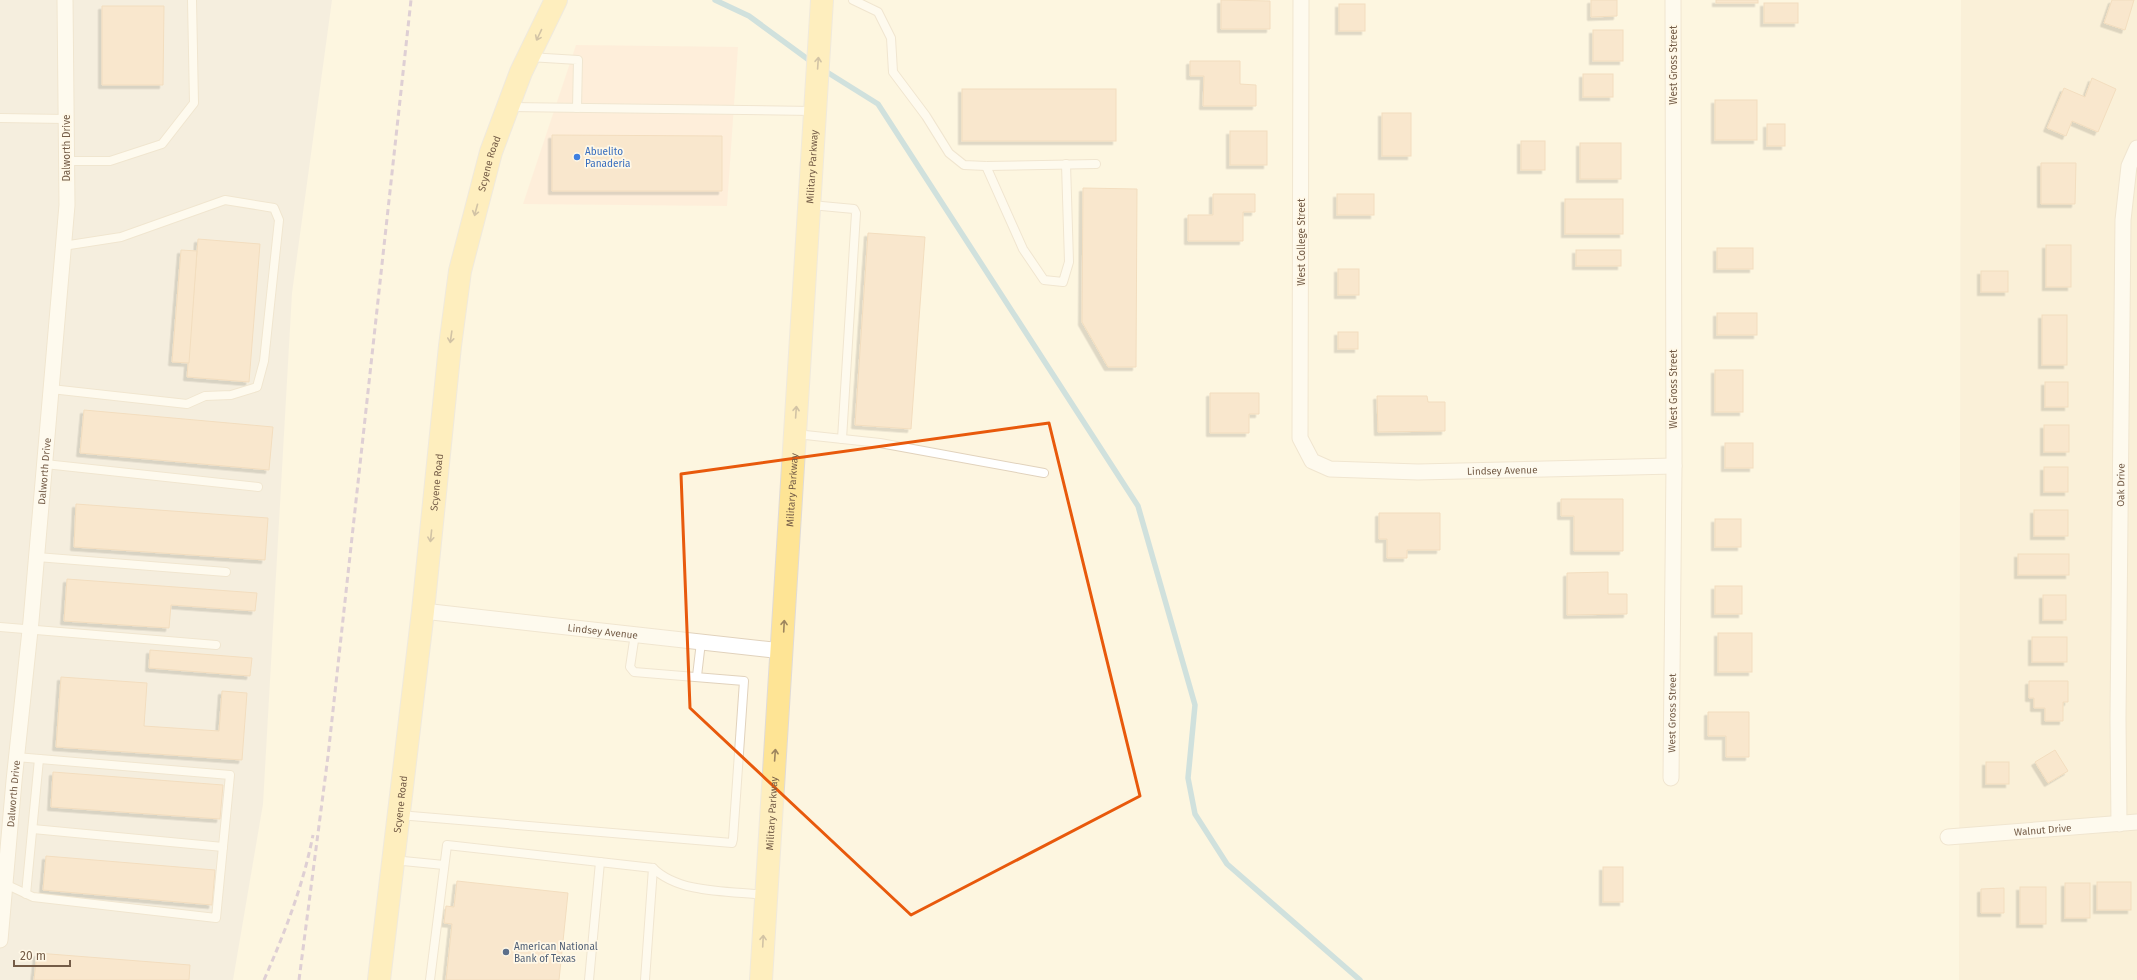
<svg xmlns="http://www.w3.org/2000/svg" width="2137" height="980" viewBox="0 0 2137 980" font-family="'Fira Sans',sans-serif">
  <defs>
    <filter id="shadow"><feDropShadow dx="-3.5" dy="3.5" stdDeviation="0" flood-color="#0004"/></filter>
  </defs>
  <rect width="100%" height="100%" fill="#fdf5e0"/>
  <!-- residential -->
  <polygon fill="#f5e8ce" points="1961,0 2137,0 2137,980 1959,980"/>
  <!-- commercial -->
  <polygon fill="#fee5d3" points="576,45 738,47 727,206 523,204"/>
  <!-- industrial -->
  <polygon fill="#ebe5dc" points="0,0 332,0 292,293 263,804 233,980 0,980"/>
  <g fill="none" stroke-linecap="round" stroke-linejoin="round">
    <!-- stream -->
    <g stroke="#9ac7d9" stroke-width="5.5">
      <polyline points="715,0 749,16 813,63"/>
      <polyline points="822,69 878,104 1138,506 1195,705 1188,778 1195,814 1227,864 1360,980"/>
    </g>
  </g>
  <!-- building -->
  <g fill="#f3d6b6" stroke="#e6bf96" filter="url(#shadow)">
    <polygon points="1221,0 1270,1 1270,29 1221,29"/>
    <polygon points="1591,0 1617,0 1617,16 1591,17"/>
    <rect x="1716" y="0" width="42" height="3"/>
    <polygon points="2112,0 2134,0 2125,30 2104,23"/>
    <rect x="1764" y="3" width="34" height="20"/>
    <rect x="1339" y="4" width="26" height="27"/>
    <polygon points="102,6 164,6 163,85 102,85"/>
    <rect x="1593" y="30" width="30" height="31"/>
    <polygon points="1190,61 1240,61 1240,84 1256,85 1256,106 1203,106 1204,76 1190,76"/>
    <rect x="1583" y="74" width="30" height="23"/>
    <polygon points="2092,78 2116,89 2098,132 2072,121 2066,136 2047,128 2064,88 2085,97"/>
    <rect x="962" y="89" width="154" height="52"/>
    <rect x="1715" y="100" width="42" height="40"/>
    <rect x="1382" y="113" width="29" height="43"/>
    <rect x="1767" y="124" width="18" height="22"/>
    <rect x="1230" y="131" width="37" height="34"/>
    <polygon points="552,135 722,136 722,191 552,191"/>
    <rect x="1521" y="141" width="24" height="29"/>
    <rect x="1580" y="143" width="41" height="36"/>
    <polygon points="2041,163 2076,163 2075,204 2041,204"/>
    <polygon points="1083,188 1137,189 1136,367 1108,367 1082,322"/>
    <polygon points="1213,194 1255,194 1255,212 1243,212 1243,241 1188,241 1188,215 1213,215"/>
    <rect x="1337" y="194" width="37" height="21"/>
    <rect x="1565" y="199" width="58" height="35"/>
    <polygon points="868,233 925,237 911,429 855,425"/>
    <polygon points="198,239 260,244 249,382 187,377"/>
    <rect x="2046" y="245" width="25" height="42"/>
    <rect x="1717" y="248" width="36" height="21"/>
    <polygon points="181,250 197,251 189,363 172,362"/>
    <rect x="1576" y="250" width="45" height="16"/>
    <rect x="1338" y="269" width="21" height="26"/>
    <rect x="1981" y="271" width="27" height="21"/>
    <rect x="1717" y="313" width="40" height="22"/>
    <rect x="2042" y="315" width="25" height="50"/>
    <rect x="1338" y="332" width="20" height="17"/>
    <rect x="1715" y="370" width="28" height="42"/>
    <rect x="2045" y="382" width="23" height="25"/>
    <polygon points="1210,393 1259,393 1259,414 1249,414 1249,433 1210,433"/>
    <polygon points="1377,396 1427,396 1428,402 1445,402 1445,431 1378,432"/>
    <polygon points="84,410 273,427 269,470 80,453"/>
    <rect x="2044" y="425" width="25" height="27"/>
    <rect x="1725" y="443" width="28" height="25"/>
    <rect x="2044" y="467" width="24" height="25"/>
    <polygon points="1561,499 1623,499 1623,551 1574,551 1574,516 1561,516"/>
    <polygon points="76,504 268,518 265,560 74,547"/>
    <rect x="2034" y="510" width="34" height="26"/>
    <polygon points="1379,513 1440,513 1440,550 1407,550 1407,558 1387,558 1387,539 1379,539"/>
    <rect x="1715" y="519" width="26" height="28"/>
    <rect x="2018" y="554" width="51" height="21"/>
    <polygon points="1608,572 1608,594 1627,594 1627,614 1567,615 1567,573"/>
    <polygon points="67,579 257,593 255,611 171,605 169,628 64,621"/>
    <rect x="1715" y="586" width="27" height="28"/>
    <rect x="2043" y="595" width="23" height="25"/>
    <rect x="1718" y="633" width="34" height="39"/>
    <rect x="2032" y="637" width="35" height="25"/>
    <polygon points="150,650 252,658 250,676 149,668"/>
    <polygon points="61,677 147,683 144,726 219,731 222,691 247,693 242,760 56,747"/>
    <polygon points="2029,681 2068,681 2068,702 2063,702 2063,721 2045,721 2045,708 2034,708 2034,698 2029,698"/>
    <polygon points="1708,712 1749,712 1749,757 1726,757 1726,736 1708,736"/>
    <polygon points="2055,750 2068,771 2048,783 2035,762"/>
    <rect x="1986" y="762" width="23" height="22"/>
    <polygon points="53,772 223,785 220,819 51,807"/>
    <polygon points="46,856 215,870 212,905 43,890"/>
    <rect x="1603" y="867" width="20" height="35"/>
    <polygon points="457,881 568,893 559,980 446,980 452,924 444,923 446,906 454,907"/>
    <rect x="2097" y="882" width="34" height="28"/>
    <rect x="2065" y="883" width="25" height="35"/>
    <rect x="2020" y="887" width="26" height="37"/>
    <polygon points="2004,888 2004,913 1981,913 1981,889"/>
    <polygon points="37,953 190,965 189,980 34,980"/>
  </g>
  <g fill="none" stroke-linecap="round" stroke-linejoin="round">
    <defs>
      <g id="lane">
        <polyline points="853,0 878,12 891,38 893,72 926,116 949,153 964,165 986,166 1096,164"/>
        <polyline points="529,57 578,60 577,108"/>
        <polyline points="510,107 814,111"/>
        <polyline points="0,118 66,119"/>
        <polyline points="67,161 110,161 162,144 194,103 192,0"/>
        <polyline points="986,166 1023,249 1044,280 1063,282 1069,262 1066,164"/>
        <polyline points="811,205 854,209 856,213 842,439"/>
        <polyline points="51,389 187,404 205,396 231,395 257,387 264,361 279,220 274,208 225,200 121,237 63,246"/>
        <polyline points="796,434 880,443 1044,473"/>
        <polyline points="45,464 258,487"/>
        <polyline points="37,557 226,572"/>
        <polyline points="0,627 216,645"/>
        <polyline points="697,676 701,642"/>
        <polyline points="399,815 732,843 733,839 744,681 634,672 630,667 635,634"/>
        <polyline points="33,829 223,847"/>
        <polyline points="393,860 444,865"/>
        <path d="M653,868C679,894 731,891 766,895"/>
        <polyline points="3,883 33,897 216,918 230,775 16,757"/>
        <polyline points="26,894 39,759"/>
        <polyline points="430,980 447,845 653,868 645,980"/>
        <polyline points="589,980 600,862"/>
      </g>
      <g id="street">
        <path id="s1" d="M1301,0L1300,438L1312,461L1330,469L1418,472L1674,466"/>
        <path id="s2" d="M423,611L782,651"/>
        <path id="s3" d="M1671,778L1674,466L1673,0"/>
        <path id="s4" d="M2119,824L2118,719L2123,220L2129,166L2137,148"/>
        <path id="s5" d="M1948,837L2137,822"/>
        <path id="s6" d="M0,940L14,781L31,621L67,205L65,0"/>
      </g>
      <g id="primary">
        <path id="s7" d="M379,980L423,611L450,346L460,271L491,152L521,72L556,0"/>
        <path id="s8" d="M761,980L822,0"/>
      </g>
    </defs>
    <!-- lane casing -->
    <use href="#lane" stroke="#e1d2bc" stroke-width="10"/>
    <!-- street casing -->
    <use href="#street" stroke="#e1d2bc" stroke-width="17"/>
    <!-- primary casing -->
    <use href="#primary" stroke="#e0dbd7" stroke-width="24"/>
    <!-- lane -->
    <use href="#lane" stroke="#fff" stroke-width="8"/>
    <!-- street -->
    <use href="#street" stroke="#fff" stroke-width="15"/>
    <!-- primary -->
    <use href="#primary" stroke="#fee495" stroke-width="22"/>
    <!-- rail -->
    <g stroke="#b99fc6" stroke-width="3" stroke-dasharray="6 4" stroke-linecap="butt">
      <path d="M264,980C285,932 303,886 313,835"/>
      <polyline points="299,980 328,756 411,0"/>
    </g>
  </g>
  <!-- one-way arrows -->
  <defs><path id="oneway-shaft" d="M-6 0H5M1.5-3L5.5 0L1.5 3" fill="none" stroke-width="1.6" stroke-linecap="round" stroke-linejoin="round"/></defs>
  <g stroke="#9d855e">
    <use href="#oneway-shaft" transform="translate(539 35) rotate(115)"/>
    <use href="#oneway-shaft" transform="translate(818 63) rotate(-86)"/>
    <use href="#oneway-shaft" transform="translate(476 210) rotate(105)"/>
    <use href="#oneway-shaft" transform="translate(451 337) rotate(98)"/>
    <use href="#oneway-shaft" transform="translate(796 412) rotate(-86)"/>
    <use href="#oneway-shaft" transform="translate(431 536) rotate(96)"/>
    <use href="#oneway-shaft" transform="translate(784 626) rotate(-87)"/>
    <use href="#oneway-shaft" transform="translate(775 755) rotate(-86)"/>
    <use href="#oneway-shaft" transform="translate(763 941) rotate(-87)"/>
  </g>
  <!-- marked area -->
  <path d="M0 0H2137V980H0ZM1049,423L1140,796L911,915L690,708L681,474Z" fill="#fdf5e0" fill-opacity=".55" fill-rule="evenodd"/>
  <path fill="none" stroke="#e8590c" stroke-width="3" stroke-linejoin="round" d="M1049,423L1140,796L911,915L690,708L681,474Z"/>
  <!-- markers -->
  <circle fill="#3f7fe0" stroke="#fff8e7" stroke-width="1.5" cx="577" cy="157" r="4"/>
  <circle fill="#5c6f8a" stroke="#fff8e7" stroke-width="1.5" cx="506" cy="952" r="4"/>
  <g text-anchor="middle" stroke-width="3.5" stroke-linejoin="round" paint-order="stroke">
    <!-- street labels -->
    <g font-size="10" fill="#745c47" stroke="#fff8e7">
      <text transform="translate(1673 65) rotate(-90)" y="4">West Gross Street</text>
      <text transform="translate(66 148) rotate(-90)" y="4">Dalworth Drive</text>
      <text dy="4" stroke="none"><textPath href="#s7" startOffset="825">Scyene Road</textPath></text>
      <text dy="4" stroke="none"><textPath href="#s8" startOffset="815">Military Parkway</textPath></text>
      <text transform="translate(1301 242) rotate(-90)" y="4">West College Street</text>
      <text transform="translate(1673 389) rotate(-90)" y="4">West Gross Street</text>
      <text dy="4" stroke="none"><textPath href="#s1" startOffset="656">Lindsey Avenue</textPath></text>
      <text dy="4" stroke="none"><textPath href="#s6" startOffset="471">Dalworth Drive</textPath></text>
      <text dy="4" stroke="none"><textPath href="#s7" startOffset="501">Scyene Road</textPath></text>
      <text dy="4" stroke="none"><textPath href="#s4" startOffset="339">Oak Drive</textPath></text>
      <text dy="4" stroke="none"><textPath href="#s8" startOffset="491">Military Parkway</textPath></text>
      <text dy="4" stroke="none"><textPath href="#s2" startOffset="181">Lindsey Avenue</textPath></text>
      <text dy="4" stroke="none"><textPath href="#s3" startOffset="65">West Gross Street</textPath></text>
      <text dy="4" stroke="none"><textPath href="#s6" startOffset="147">Dalworth Drive</textPath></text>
      <text dy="4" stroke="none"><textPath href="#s7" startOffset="177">Scyene Road</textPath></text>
      <text dy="4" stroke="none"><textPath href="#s8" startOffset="167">Military Parkway</textPath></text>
      <text dy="4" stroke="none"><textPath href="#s5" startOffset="95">Walnut Drive</textPath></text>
    </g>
    <!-- shop labels -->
    <g font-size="10" fill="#366cbe" stroke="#fff8e7" text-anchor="start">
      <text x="585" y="155">Abuelito<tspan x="585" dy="12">Panaderia</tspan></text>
    </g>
    <!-- service labels -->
    <g font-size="10" fill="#4e5e75" stroke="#fff8e7" text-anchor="start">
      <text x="514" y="950">American National<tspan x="514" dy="12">Bank of Texas</tspan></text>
    </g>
  </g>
  <!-- scale -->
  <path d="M14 960v6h56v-6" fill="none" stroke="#745c47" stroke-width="2"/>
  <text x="20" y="960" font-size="12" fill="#745c47" stroke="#fff8e7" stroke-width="3" paint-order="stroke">20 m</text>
</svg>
